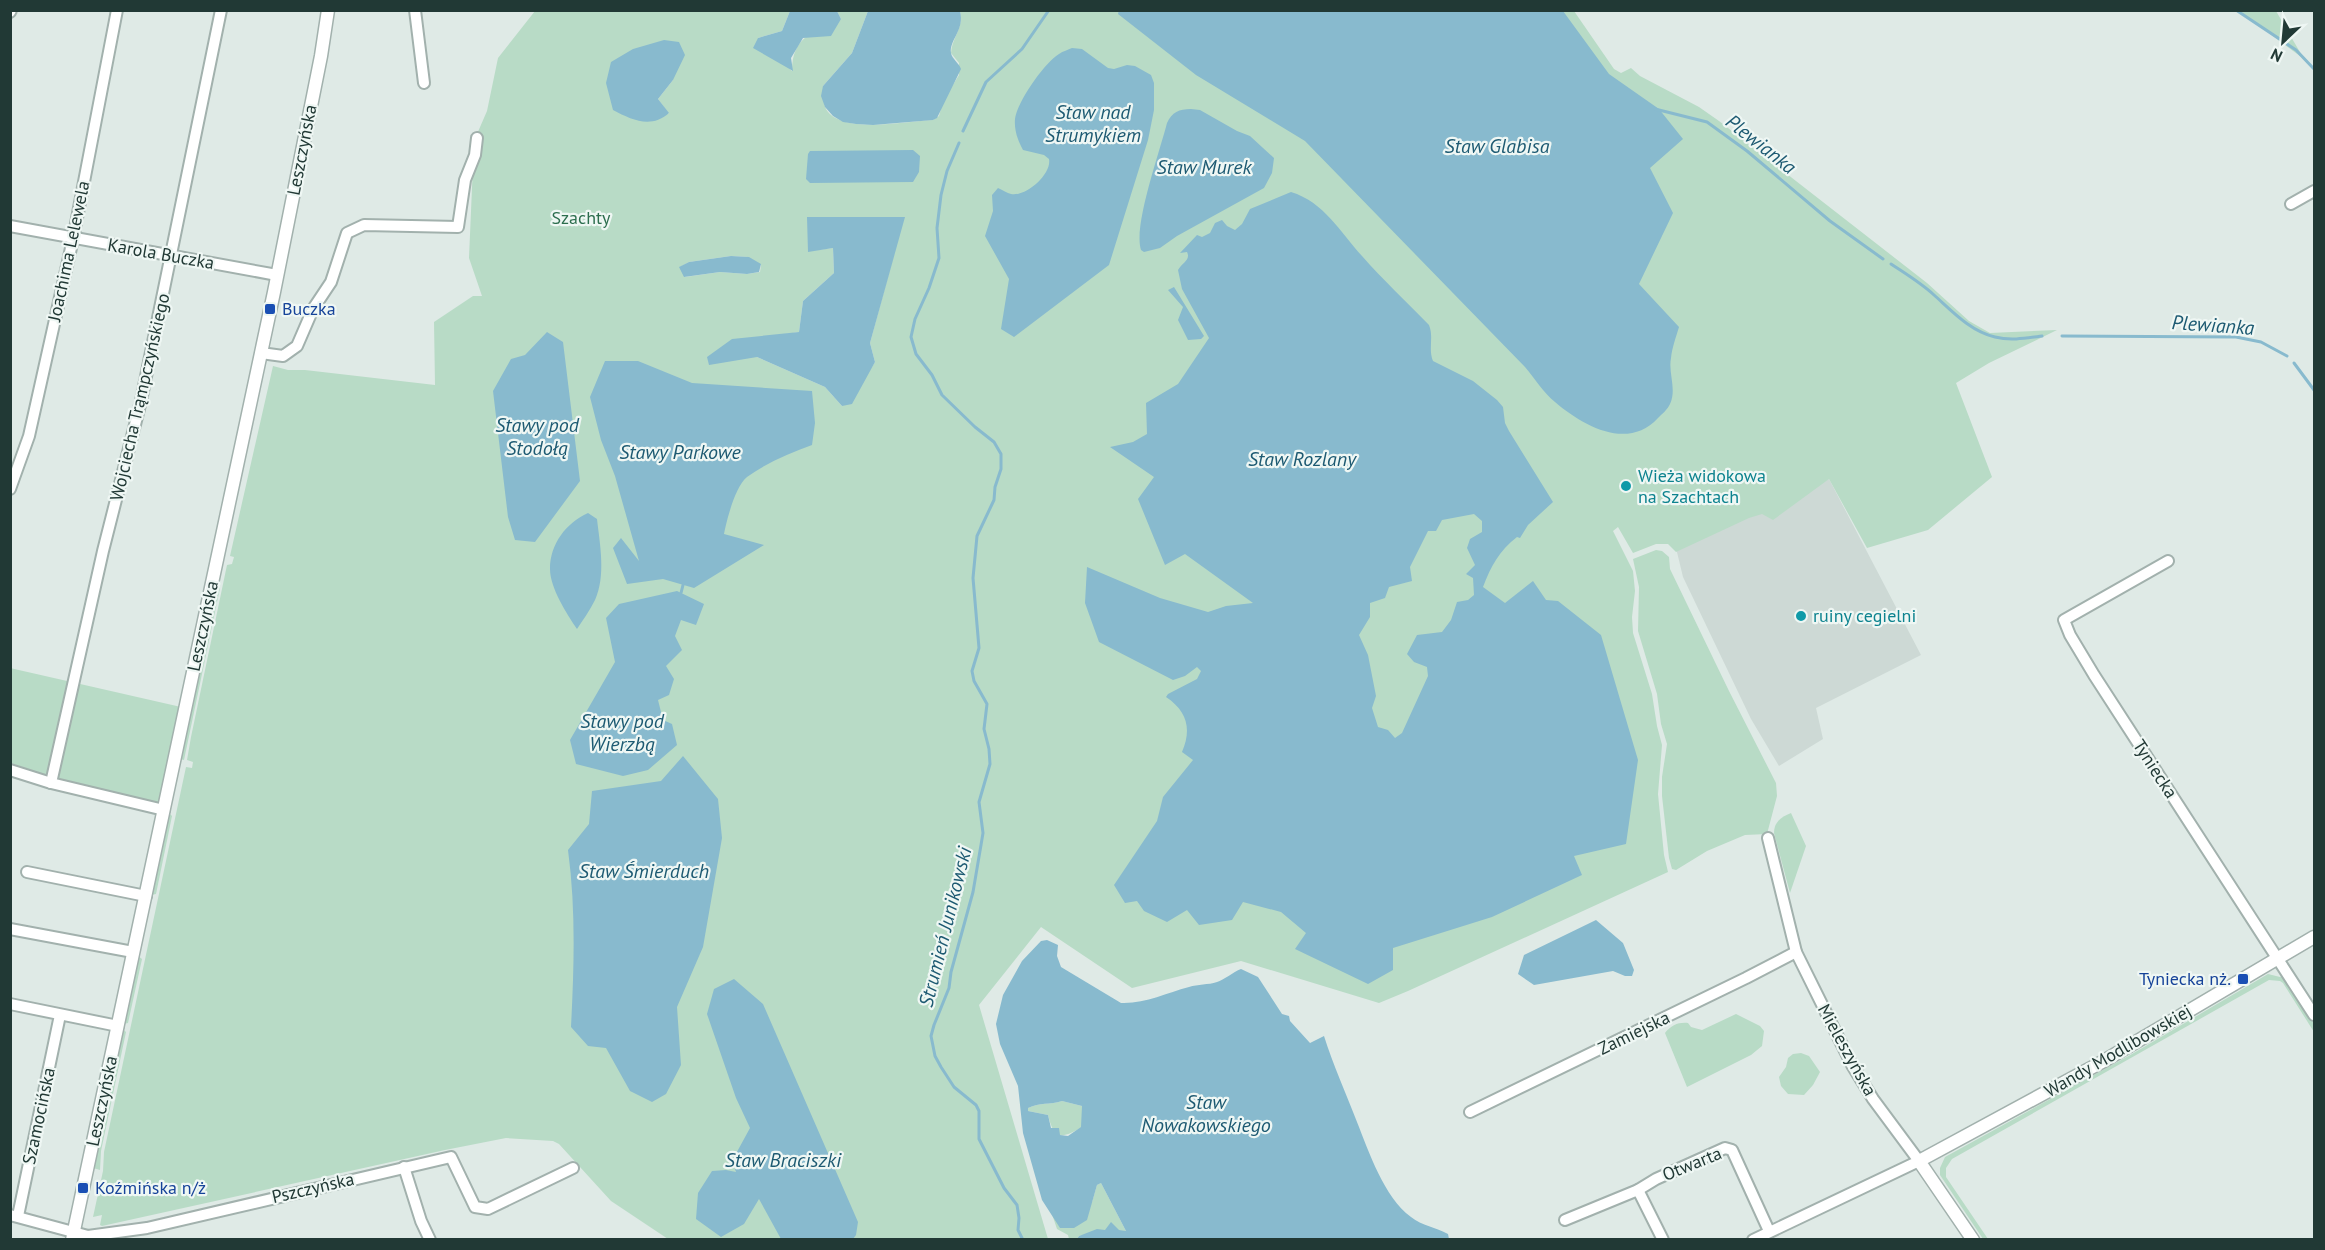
<svg xmlns="http://www.w3.org/2000/svg" width="2325" height="1250" viewBox="0 0 2325 1250" font-family="'PT Sans',sans-serif">
  <rect width="100%" height="100%" fill="#dfeae6"/>
  <!-- built -->
  <polygon fill="#cdd9d5" points="1829,479 1921,655 1816,708 1823,739 1779,766 1751,719 1683,577 1676,548"/>
  <!-- green -->
  <g fill="#b8dbc6" fill-rule="evenodd">
    <polygon points="2243,10 2276,11 2304,59 2242,13"/>
    <path d="M535,11H790L782,31L758,38L792,71C792,36 814,32 841,19L837,11H868L852,53L823,86C824,93 823,103 826,109C841,135 906,121 933,120L939,116L943,101L959,75V63L951,53C952,37 964,28 960,11H1574L1614,69L1621,73L1631,68L1640,76L1699,107L1719,121L1927,283L1969,321L1990,333L2057,330L1989,363L1956,383L1992,477L1928,530L1867,548L1829,479L1773,520L1762,514L1749,518L1676,552L1668,544H1656L1633,553L1618,527L1613,531L1633,571L1635,591L1632,617L1633,633L1652,694L1657,726L1662,745L1658,794L1664,855L1668,872L1408,991L1379,1003L1241,961L1132,988L1041,927L979,1005L1048,1239H668L611,1201L559,1144L553,1141L506,1138L445,1150L102,1226L100,1225L102,1215L93,1217L103,1171L104,1152L186,767L192,768L193,762L187,760L191,737L227,565L232,564L234,557L230,556L273,366L288,370H305L435,385L434,322L473,296H482L469,258L474,141L487,111L498,58ZM673,80L658,99L669,114L606,83ZM904,217L870,343L875,362L863,381L842,406L825,387L757,357L767,337L799,332L803,301L834,273L833,248L809,251ZM731,256L748,257L761,265L760,272L747,274L720,272L685,277L680,267L689,262Z"/>
    <polygon points="1656,550 1662,551 1669,557 1670,569 1729,691 1776,783 1777,796 1767,834 1745,835 1707,851 1676,870 1672,869 1669,858 1662,796 1662,777 1667,744 1661,724 1657,694 1638,631 1639,587 1633,559"/>
    <polygon points="217,585 220,588 184,760 180,759"/>
    <polygon points="10,668 181,707 159,805 47,776 11,763"/>
    <polygon points="169,813 172,816 156,894 151,895"/>
    <path d="M1791,813L1806,846L1790,893L1774,833C1774,822 1781,817 1791,813Z"/>
    <polygon points="138,956 142,959 128,1023 124,1024"/>
    <polygon points="2268,974 2280,977 2283,975 2314,1024 2314,1032 2283,983 2280,981 2269,980 1952,1159 1946,1168 1946,1177 1988,1239 1983,1239 1940,1175 1940,1168 1945,1157 2132,1054"/>
    <path d="M1736,1014L1760,1026L1764,1031L1762,1046L1751,1055L1687,1087L1665,1033C1671,1025 1679,1022 1688,1023L1691,1027L1702,1030Z"/>
    <polygon points="123,1029 126,1032 101,1151 100,1170 93,1168"/>
    <polygon points="1801,1053 1809,1056 1820,1072 1813,1085 1804,1095 1788,1094 1781,1086 1779,1077 1786,1067 1788,1058 1793,1054"/>
    <path d="M1062,1101L1082,1106V1127C1062,1139 1054,1140 1048,1115L1028,1111V1108C1040,1102 1050,1105 1062,1101Z"/>
    <polygon points="1101,1183 1126,1231 1105,1230 1079,1236 1077,1239 1069,1239 1068,1235 1057,1229 1052,1214 1061,1228 1092,1202 1097,1185"/>
  </g>
  <!-- water -->
  <g fill="#88bace" fill-rule="evenodd">
    <path d="M1119,10L1563,11L1609,74L1659,109L1683,139L1650,168L1673,213L1639,284L1679,327C1676,337 1672,348 1671,358C1668,373 1677,389 1670,404C1668,409 1662,414 1658,418C1628,451 1583,426 1555,402C1544,393 1535,379 1525,367L1305,141L1196,75L1118,14Z"/>
    <polygon points="790,11 837,11 841,19 831,36 803,38 791,58 793,71 753,48 758,38 782,31"/>
    <path d="M868,11H960C965,30 949,40 951,53C952,59 959,63 961,69L937,118L933,120L873,125L856,124L843,122L833,116L825,107L821,96L823,86L852,53Z"/>
    <path d="M664,40L679,42L685,55L673,80L658,99L669,113C651,129 632,120 613,110L606,83L611,62L633,49Z"/>
    <path d="M1072,48L1082,49L1108,68L1114,69L1127,65L1135,66L1151,75L1154,83V110L1148,140L1109,265L1014,337L1001,329L1009,279L985,236L993,211L992,195L998,188C1003,190 1007,193 1011,194C1026,197 1052,174 1049,159L1044,155L1023,150C1018,141 1014,130 1015,119C1017,102 1045,62 1059,54C1063,51 1068,50 1072,48Z"/>
    <path d="M1191,109L1200,110L1237,131L1250,136L1274,158L1272,173L1264,188L1177,236L1160,248L1144,252L1141,250C1133,226 1160,151 1167,123C1172,112 1179,109 1191,109Z"/>
    <polygon points="913,150 920,156 919,172 913,182 810,183 806,179 808,154 810,151"/>
    <path d="M1291,192C1324,202 1340,232 1362,256C1383,280 1407,302 1429,325C1434,337 1428,349 1433,361L1473,381L1497,400L1503,407L1505,423L1509,431L1553,502L1528,525L1520,538L1517,537C1499,551 1491,566 1483,587L1505,603L1533,581L1546,600L1558,601L1601,635L1638,760L1626,844L1574,856L1582,875L1492,917L1393,948V970L1368,984L1295,949L1306,933L1281,912L1243,902L1232,920L1199,925L1187,910L1167,922L1144,911L1137,901L1125,903L1114,885L1157,821L1163,797L1193,760L1182,752C1192,729 1187,711 1166,697L1168,694L1197,679L1201,671L1197,667L1185,676L1173,680L1099,642L1085,603L1087,567L1160,598L1208,612L1226,606L1253,603L1185,554L1165,565L1138,499L1154,477L1110,447L1133,442L1147,434L1146,403L1178,384L1209,338L1182,289L1178,270C1182,263 1191,260 1187,252L1180,253L1197,235L1202,237L1210,233L1215,223L1222,220L1227,226L1235,230L1242,224L1250,209ZM1474,514L1482,521V532L1470,539L1467,548L1475,565L1466,574L1473,578L1474,595L1468,600L1457,602L1451,620L1442,632L1417,635L1407,654L1414,662L1427,667L1428,676L1402,733L1395,738L1388,730L1378,727L1372,708L1376,696L1368,655L1359,635L1370,617V603L1385,598L1389,587L1412,581L1410,567L1428,531H1436L1442,520Z"/>
    <polygon points="807,217 905,217 870,343 875,362 852,404 842,406 825,387 757,357 709,365 707,357 732,339 799,332 803,301 834,273 833,248 808,252"/>
    <polygon points="731,256 749,257 761,264 759,272 747,274 720,272 684,277 679,267 689,262"/>
    <polygon points="1174,287 1204,336 1201,339 1188,340 1178,320 1183,307 1168,290"/>
    <polygon points="547,332 563,342 580,481 535,542 515,540 508,517 493,391 511,359 525,355"/>
    <path d="M605,361H638L692,383L812,391L815,423L812,445C790,453 766,463 747,477C735,487 727,519 724,534L764,545L694,588L663,579L627,584L613,548L621,538L639,561L615,476L601,440L590,397Z"/>
    <path d="M588,513L597,519C600,545 606,576 595,600C590,610 583,620 577,629C567,614 550,588 550,569C550,544 566,523 588,513Z"/>
    <polygon points="677,591 704,604 696,625 681,620 675,636 682,650 666,666 674,679 669,695 658,700 663,720 672,724 677,745 648,770 623,776 576,764 570,740 615,662 606,618 619,604"/>
    <path d="M683,756L718,799L722,838L703,947L677,1007L681,1065L666,1094L652,1102L630,1091L606,1048L588,1046L571,1027C574,968 576,909 568,850L589,824L592,791L661,781Z"/>
    <polygon points="1596,920 1623,943 1634,970 1632,976 1625,976 1613,971 1534,985 1518,974 1524,955"/>
    <path d="M1047,940L1058,945L1057,956L1061,967L1121,1003C1145,1004 1166,993 1189,987C1198,984 1208,985 1217,982C1224,980 1233,972 1241,969L1258,977L1282,1014L1289,1016L1290,1021L1310,1043L1324,1036C1333,1065 1346,1093 1357,1122C1369,1152 1384,1197 1411,1217C1422,1226 1436,1227 1448,1234L1449,1239H1077L1079,1236L1097,1229L1105,1230L1111,1222L1119,1230L1126,1231L1101,1183L1097,1185L1087,1220L1074,1228H1060L1042,1200L1023,1133L1018,1086L1000,1044L996,1024L1003,995L1022,961L1041,941ZM1062,1101L1082,1106L1081,1127L1068,1136L1060,1135L1059,1128H1051L1048,1115L1028,1111V1108C1040,1102 1050,1105 1062,1101Z"/>
    <polygon points="734,979 763,1004 858,1222 856,1235 853,1239 781,1239 759,1199 744,1224 721,1237 696,1219 698,1193 712,1171 726,1170 736,1172 732,1161 750,1128 736,1098 707,1014 714,989"/>
  </g>
  <g fill="none" stroke-linecap="round" stroke-linejoin="round">
    <!-- stream -->
    <g stroke="#88bace" stroke-width="3">
      <polyline points="2236,10 2296,50 2314,69"/>
      <polyline points="1655,109 1707,122 1747,151 1830,221 1883,259"/>
      <polyline points="963,131 986,82 1022,49 1049,10"/>
      <polyline points="959,143 947,171 941,195 937,228 939,258 929,288 915,319 911,337 916,354 932,375 942,395 975,427 994,442 1001,454 1001,469 995,487 994,500 977,536 973,578 979,648 972,671 974,681 987,704 984,729 989,749 990,764 979,802 983,833 981,845 973,892 951,972 949,988 934,1025 931,1036 935,1056 941,1067 954,1087 976,1105 979,1111 979,1139 1004,1188 1017,1205 1019,1218 1018,1230 1023,1240"/>
      <path d="M1891,264C1906,274 1921,283 1934,295C1952,311 1970,331 1995,337C2011,341 2027,338 2042,336"/>
      <polyline points="2062,336 2236,337 2261,342 2287,356"/>
      <polyline points="2294,363 2314,390"/>
      <polyline points="681,593 683,585"/>
    </g>
    <defs>
      <g id="minor">
        <polyline points="415,10 424,83"/>
        <polyline points="10,12 11,10"/>
        <polyline points="2291,204 2314,191"/>
        <polyline points="10,226 277,275"/>
        <polyline points="261,353 283,356 297,346 313,309 331,282 347,233 364,225 458,227 465,180 475,155 477,138"/>
        <polyline points="10,489 29,436 73,239 117,10"/>
        <polyline points="2168,561 2064,620 2070,635 2094,675 2314,1015"/>
        <polyline points="10,770 51,783 164,810"/>
        <polyline points="51,783 103,551 141,401 221,10"/>
        <polyline points="27,872 146,896"/>
        <polyline points="10,929 133,952"/>
        <polyline points="10,1004 118,1026"/>
        <polyline points="1470,1112 1746,978 1796,952"/>
        <polyline points="404,1167 421,1221 430,1240"/>
        <polyline points="1638,1190 1656,1179 1725,1148 1732,1150 1769,1231"/>
        <polyline points="10,1215 88,1236 147,1228 451,1157 475,1207 488,1209 573,1168"/>
        <polyline points="18,1216 60,1015"/>
        <polyline points="1565,1220 1638,1190 1663,1240"/>
        <polyline points="1753,1240 1919,1161 1873,1099 1852,1065 1796,952 1768,838"/>
      </g>
      <g id="tertiary">
        <polyline points="72,1240 274,292 321,56 328,10"/>
        <polyline points="1973,1240 1919,1161 2102,1062 2314,937"/>
      </g>
    </defs>
    <!-- minor casing -->
    <use href="#minor" stroke="#a2b1ad" stroke-width="14"/>
    <!-- tertiary casing -->
    <use href="#tertiary" stroke="#a2b1ad" stroke-width="15"/>
    <!-- minor -->
    <use href="#minor" stroke="#fff" stroke-width="10"/>
    <!-- tertiary -->
    <use href="#tertiary" stroke="#fff" stroke-width="12"/>
  </g>
  <!-- markers -->
  <g fill="#1a4fb4" stroke="#eff7f4" stroke-width="2">
    <rect x="264" y="303" width="12" height="12" rx="3"/>
    <rect x="2237" y="973" width="12" height="12" rx="3"/>
    <rect x="77" y="1182" width="12" height="12" rx="3"/>
  </g>
  <g fill="#0f9aa8" stroke="#eff7f4" stroke-width="2">
    <circle cx="1626" cy="486" r="6"/>
    <circle cx="1801" cy="616" r="6"/>
  </g>
  <g text-anchor="middle" stroke-width="4.5" stroke-linejoin="round" paint-order="stroke">
    <!-- street labels -->
    <g font-size="18" fill="#213935" stroke="#eff7f4">
      <text transform="translate(302 150) rotate(-79)" y="6">Leszczyńska</text>
      <text transform="translate(69 251) rotate(-78)" y="6">Joachima Lelewela</text>
      <text transform="translate(161 254) rotate(10)" y="6">Karola Buczka</text>
      <text transform="translate(140 397) rotate(-77)" y="6">Wojciecha Trąmpczyńskiego</text>
      <text transform="translate(203 626) rotate(-78)" y="6">Leszczyńska</text>
      <text transform="translate(2155 769) rotate(57)" y="6">Tyniecka</text>
      <text transform="translate(1634 1033) rotate(-26)" y="6">Zamiejska</text>
      <text transform="translate(1847 1050) rotate(61)" y="6">Mieleszyńska</text>
      <text transform="translate(2118 1051) rotate(-30)" y="6">Wandy Modlibowskiej</text>
      <text transform="translate(102 1101) rotate(-78)" y="6">Leszczyńska</text>
      <text transform="translate(39 1116) rotate(-78)" y="6">Szamocińska</text>
      <text transform="translate(1692 1164) rotate(-22)" y="6">Otwarta</text>
      <text transform="translate(313 1188) rotate(-13)" y="6">Pszczyńska</text>
    </g>
    <!-- park labels -->
    <g font-size="18" fill="#2c6e4e" stroke="#eff7f4">
      <text x="581" y="224">Szachty</text>
    </g>
    <!-- transit labels -->
    <g font-size="18" fill="#164399" stroke="#eff7f4" text-anchor="start">
      <text x="282" y="315">Buczka</text>
      <text x="2231" y="985" text-anchor="end">Tyniecka nż.</text>
      <text x="95" y="1194">Koźmińska n/ż</text>
    </g>
    <!-- culture labels -->
    <g font-size="18" fill="#0d838f" stroke="#eff7f4" text-anchor="start">
      <text x="1638" y="482">Wieża widokowa<tspan x="1638" dy="21">na Szachtach</tspan></text>
      <text x="1813" y="622">ruiny cegielni</text>
    </g>
    <!-- water labels -->
    <g font-size="20" font-style="italic" fill="#1d5a72" stroke="#eff7f4">
      <text x="1093" y="119">Staw nad<tspan x="1093" dy="23">Strumykiem</tspan></text>
      <text transform="translate(1761 144) rotate(38)" y="7">Plewianka</text>
      <text x="1497" y="153">Staw Glabisa</text>
      <text x="1204" y="174">Staw Murek</text>
      <text transform="translate(2213 325) rotate(4)" y="7">Plewianka</text>
      <text x="537" y="432">Stawy pod<tspan x="537" dy="23">Stodołą</tspan></text>
      <text x="680" y="459">Stawy Parkowe</text>
      <text x="1302" y="466">Staw Rozlany</text>
      <text x="622" y="728">Stawy pod<tspan x="622" dy="23">Wierzbą</tspan></text>
      <text x="644" y="878">Staw Śmierduch</text>
      <text transform="translate(945 927) rotate(-76)" y="7">Strumień Junikowski</text>
      <text x="1206" y="1109">Staw<tspan x="1206" dy="23">Nowakowskiego</tspan></text>
      <text x="783" y="1167">Staw Braciszki</text>
    </g>
  </g>
  <!-- border -->
  <rect width="2325" height="1250" fill="none" stroke="#213935" stroke-width="24"/>
  <!-- north arrow -->
  <g transform="translate(2283 42) rotate(206)" stroke="#eff7f4" stroke-width="4.5" paint-order="stroke">
  <path d="M0-4.5L10 22L0 15L-10 22Z" fill="#213935"/>
  <text y="-9" font-size="16" font-weight="bold" text-anchor="middle" fill="#213935">N</text>
  </g>
</svg>
